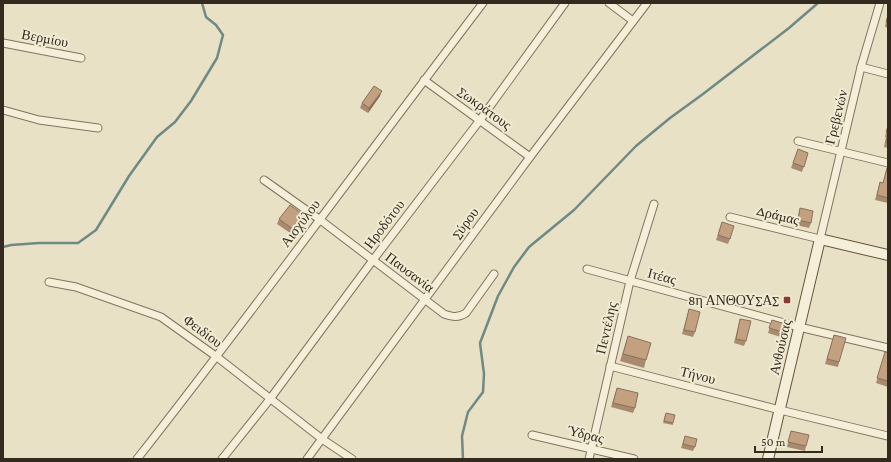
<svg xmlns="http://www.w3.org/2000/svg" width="891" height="462" viewBox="0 0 891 462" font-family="'Crimson Pro',serif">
  <rect width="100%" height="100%" fill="#e9e1c6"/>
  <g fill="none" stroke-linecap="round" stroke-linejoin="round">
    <!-- stream -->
    <g stroke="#6f8a85" stroke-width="2.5">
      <polyline points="3,247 11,245 39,243 78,243 96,230 129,176 157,137 175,122 191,101 217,58 223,35 216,25 206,17 202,3"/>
      <polyline points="463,459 462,436 468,412 483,392 484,374 480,343 498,296 514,267 529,247 574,210 636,146 670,118 703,94 789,28 818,3"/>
    </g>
    <defs>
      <g id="street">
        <polyline points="609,3 633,21"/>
        <polyline points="3,43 81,58"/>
        <polyline points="861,67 888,74"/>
        <polyline points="424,80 530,157"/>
        <polyline points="3,110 39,120 98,128"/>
        <polyline points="798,141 888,163"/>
        <path d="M264,180L319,219L444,314C453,317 458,318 466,313L494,274"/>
        <polyline points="730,217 820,239 861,67 880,3"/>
        <polyline points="587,269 799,327 888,348"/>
        <polyline points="49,282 76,287 161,317 217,357 322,439 352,459"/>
        <polyline points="610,366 780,410 888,436"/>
        <polyline points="532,435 634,459"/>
        <path d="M137,459C255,309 367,155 483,3"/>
        <polyline points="222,459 270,399 373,260 480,120 565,3"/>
        <polyline points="307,459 530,157 647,3"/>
        <polyline points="589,459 630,281 654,204"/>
      </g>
      <polyline id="secondary" points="768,459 820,239 888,255"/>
    </defs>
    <!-- street casing -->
    <use href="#street" stroke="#82745e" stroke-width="9"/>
    <!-- secondary casing -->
    <use href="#secondary" stroke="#645541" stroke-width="12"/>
    <!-- street -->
    <use href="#street" stroke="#f5eed8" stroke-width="7"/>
    <!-- secondary -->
    <use href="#secondary" stroke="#f5eed8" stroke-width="10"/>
  </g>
  <!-- wall -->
  <g fill="#a88a6e">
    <polygon points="888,12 888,28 885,27"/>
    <polygon points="380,96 368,113 360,108 362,103"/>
    <polygon points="888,124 888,148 884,147 886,137 885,137"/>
    <polygon points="798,149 808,153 802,172 791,168"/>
    <polygon points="887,168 888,169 888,203 875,200 880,182 883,183"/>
    <polygon points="800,208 811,223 809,228 796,225"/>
    <polygon points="279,219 303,221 293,235 277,224"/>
    <polygon points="722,222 730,239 728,244 716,240"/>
    <polygon points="689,309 695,332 693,337 682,334"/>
    <polygon points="740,319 746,341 744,346 734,343"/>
    <polygon points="772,320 789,325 784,338 768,333"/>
    <polygon points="834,335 839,362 838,367 825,364"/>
    <polygon points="628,336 646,360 644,368 620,361"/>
    <polygon points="885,352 888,353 888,387 876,383"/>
    <polygon points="617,388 635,408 633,413 611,407"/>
    <polygon points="665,415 673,423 673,425 663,423"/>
    <polygon points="791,431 806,446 805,451 787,447"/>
    <polygon points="685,436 695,447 693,451 681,448"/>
  </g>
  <!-- shaded-wall -->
  <g fill="#88715a">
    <polygon points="382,91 380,96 368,113 369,108"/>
    <polygon points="305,216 303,221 293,235 294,230"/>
  </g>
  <!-- building -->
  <g fill="#c3a180" stroke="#88715a">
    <polygon points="888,15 888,22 886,22"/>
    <polygon points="374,86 382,91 369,108 362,103"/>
    <polygon points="888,126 888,132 886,132"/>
    <polygon points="888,133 888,143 886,142"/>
    <polygon points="798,149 808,153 804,167 793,163"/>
    <polygon points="887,168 888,169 888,198 877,195 880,182 883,183"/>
    <polygon points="290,205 305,216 294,230 279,219"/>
    <polygon points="800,208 813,211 811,223 798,220"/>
    <polygon points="722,222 734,226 730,239 718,235"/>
    <polygon points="689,309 700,312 695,332 684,330"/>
    <polygon points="740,319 751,321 746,341 736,339"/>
    <polygon points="772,320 789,325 786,333 769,328"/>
    <polygon points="834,335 846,338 839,362 827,359"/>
    <polygon points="628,336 651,343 646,360 623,354"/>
    <polygon points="885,352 888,353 888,381 877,378"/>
    <polygon points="617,388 638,393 635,408 613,403"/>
    <polygon points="666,413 675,415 673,423 664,421"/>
    <polygon points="791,431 809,435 806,446 788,442"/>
    <polygon points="685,436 697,439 695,447 683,444"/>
  </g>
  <!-- markers -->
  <rect fill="#8a3a34" stroke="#f1ebd4" stroke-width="1.5" x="783" y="296" width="8" height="8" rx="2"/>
  <g text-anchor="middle" stroke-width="4" stroke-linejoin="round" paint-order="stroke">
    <!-- street labels -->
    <g font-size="14" fill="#342b20" stroke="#f1ebd4">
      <text transform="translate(45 38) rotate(11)" y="5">Βερμίου</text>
      <text transform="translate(485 108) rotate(36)" y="5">Σωκράτους</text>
      <text transform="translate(836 117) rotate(-76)" y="5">Γρεβενών</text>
      <text transform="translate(778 215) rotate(14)" y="5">Δράμας</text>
      <text transform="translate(300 223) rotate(-53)" y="5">Αισχύλου</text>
      <text transform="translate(465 223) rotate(-54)" y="5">Σύρου</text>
      <text transform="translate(384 224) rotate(-53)" y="5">Ηροδότου</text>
      <text transform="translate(410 272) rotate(37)" y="5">Παυσανία</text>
      <text transform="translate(662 276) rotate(15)" y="5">Ιτέας</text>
      <text transform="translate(606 328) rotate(-77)" y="5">Πεντέλης</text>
      <text transform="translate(203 331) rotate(36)" y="5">Φειδίου</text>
      <text transform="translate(780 347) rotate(-77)" y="5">Ανθούσας</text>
      <text transform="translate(698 375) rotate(14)" y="5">Τήνου</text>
      <text transform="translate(586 434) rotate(14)" y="5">Ύδρας</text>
    </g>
    <!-- poi labels -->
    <g font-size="14" fill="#342b20" stroke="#f1ebd4" text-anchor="end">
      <text x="779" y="305">8η ΑΝΘΟΥΣΑΣ</text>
    </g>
  </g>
  <!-- border -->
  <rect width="891" height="462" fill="none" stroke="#342b20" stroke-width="8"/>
  <!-- scale -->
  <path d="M755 446v6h67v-6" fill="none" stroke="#342b20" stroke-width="2"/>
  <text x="761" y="446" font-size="12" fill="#342b20" stroke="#f1ebd4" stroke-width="3" paint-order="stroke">50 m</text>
</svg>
